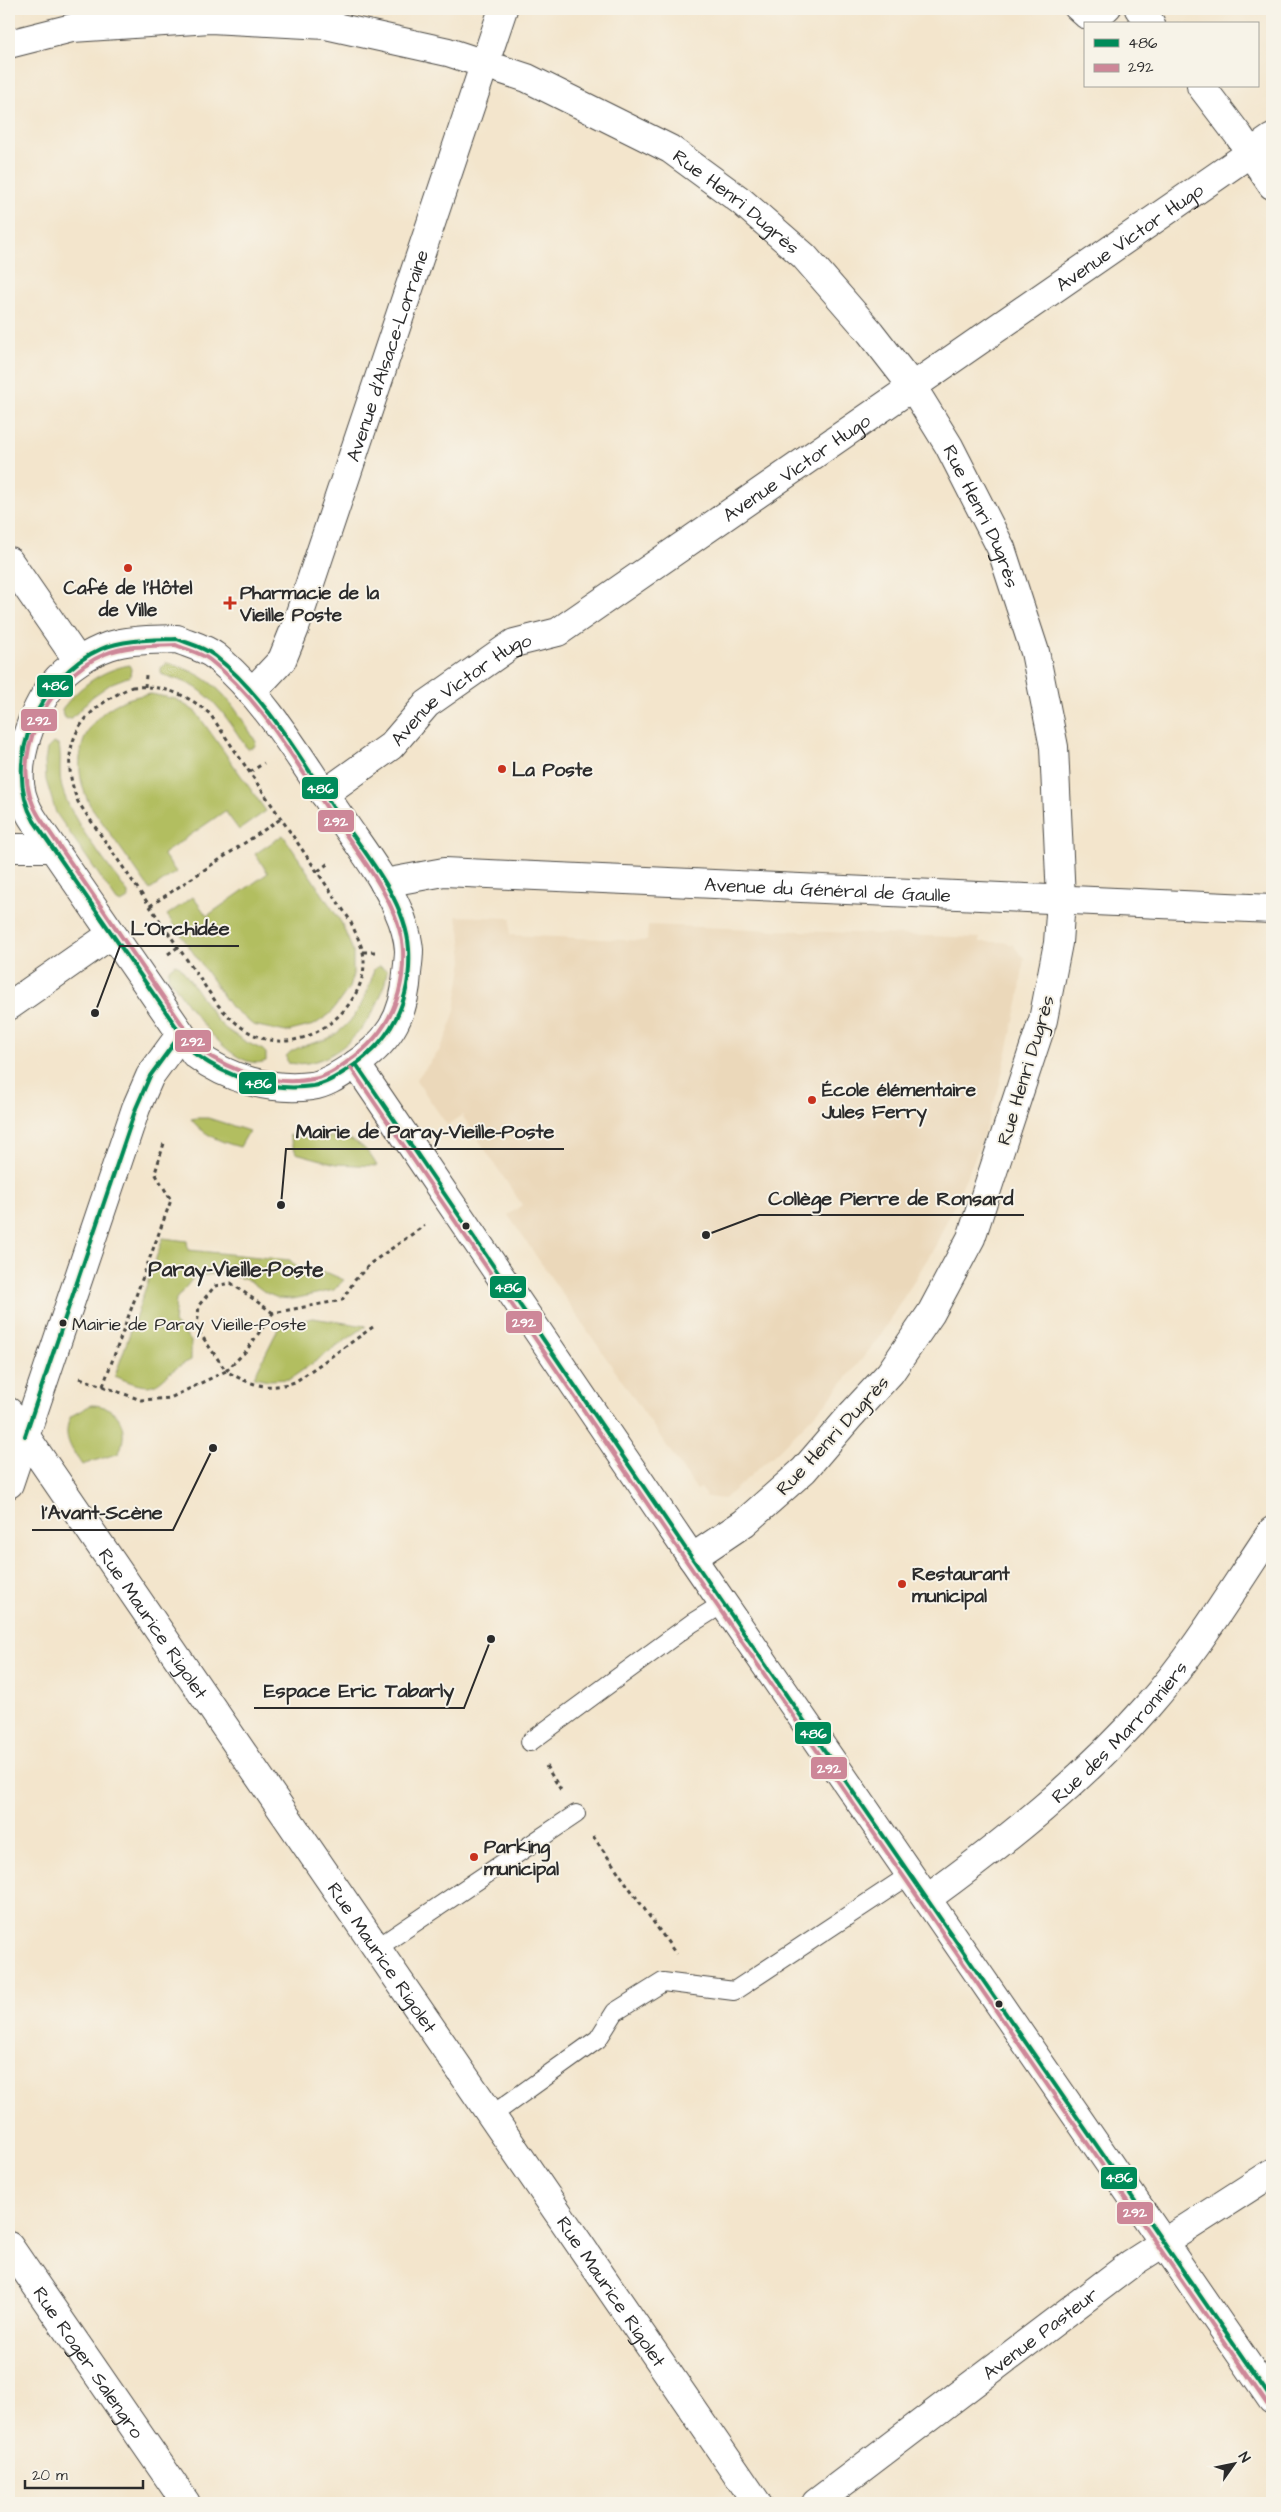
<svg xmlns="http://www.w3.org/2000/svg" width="1281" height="2512" viewBox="0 0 1281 2512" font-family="'Architects Daughter',sans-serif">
  <rect width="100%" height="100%" fill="#f7f3e8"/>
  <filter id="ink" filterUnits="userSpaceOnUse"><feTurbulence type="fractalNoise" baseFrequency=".02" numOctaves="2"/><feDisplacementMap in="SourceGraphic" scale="10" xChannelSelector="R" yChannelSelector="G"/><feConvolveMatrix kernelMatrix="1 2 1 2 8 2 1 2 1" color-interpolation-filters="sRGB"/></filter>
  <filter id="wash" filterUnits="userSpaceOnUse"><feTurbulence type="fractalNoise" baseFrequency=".0096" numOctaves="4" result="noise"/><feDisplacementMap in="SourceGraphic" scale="20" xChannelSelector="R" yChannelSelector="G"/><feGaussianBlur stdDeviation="1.12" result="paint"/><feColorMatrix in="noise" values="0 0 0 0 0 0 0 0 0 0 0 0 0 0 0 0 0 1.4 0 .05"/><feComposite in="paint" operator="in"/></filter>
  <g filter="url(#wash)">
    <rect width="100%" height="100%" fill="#f3e5cc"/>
    <!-- built -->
    <polygon fill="#ebd8ba" points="456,916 511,918 510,935 647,941 648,925 980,938 980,942 1003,942 1013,945 1024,958 1019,998 1000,1084 980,1146 936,1245 878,1339 828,1401 776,1453 724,1499 707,1497 700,1488 697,1490 508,1215 522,1205 462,1115 447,1125 416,1080 439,1051 448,1033 455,1010 463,960 460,930"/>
    <!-- green -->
    <g fill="#b2be60" stroke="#6e7446">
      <path d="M167,663C215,675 232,701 256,742L254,747L248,749L246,747C231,724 213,694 187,683C179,679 169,678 161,674V667Z"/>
      <path d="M129,665L131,669L130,676L112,683L92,697L72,718L67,719L63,716L62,709C80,686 100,671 129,665Z"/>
      <path d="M151,694L176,699L196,712L266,811L239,830L225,811L163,854L176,872L150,890L90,805C63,751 91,700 151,694Z"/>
      <path d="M53,743L59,745C62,759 58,773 62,788C73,824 106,862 128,893V899L121,903L117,901L56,813L46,780L45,762L47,749Z"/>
      <polygon points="283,835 341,922 353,951 353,974 349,988 330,1014 314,1025 286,1032 253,1025 231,1007 167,915 193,897 207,916 268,873 255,854"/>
      <path d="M175,964L180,966L217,1020L226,1029L246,1042L263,1050L266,1053V1061C231,1075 184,999 168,976L169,969Z"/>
      <path d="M379,966L387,970C383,1015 337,1071 288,1063L286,1057C291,1046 320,1043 331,1037C356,1022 368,996 374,969Z"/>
      <path d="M197,1118H208L249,1131L240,1147C221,1142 203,1135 191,1119Z"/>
      <path d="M289,1135C328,1143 354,1123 377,1166L336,1164L296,1153Z"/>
      <path d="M163,1238L187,1241L188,1250L290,1260L300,1271L328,1273L344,1280L334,1290L293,1299L278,1298L266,1293L250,1281L224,1273L195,1276L176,1299L174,1323L191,1341V1360C152,1377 166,1399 115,1376Z"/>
      <polygon points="312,1318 366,1326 290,1379 268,1380 254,1377 278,1329"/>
      <path d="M91,1405C119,1405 130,1428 119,1453L82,1465C71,1448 61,1436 71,1416Z"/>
    </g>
  </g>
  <g filter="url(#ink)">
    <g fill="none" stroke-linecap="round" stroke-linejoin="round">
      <defs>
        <g id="service">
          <polyline points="1073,9 1084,19 1108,13 1112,9"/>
          <polyline points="530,1742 692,1623 724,1603"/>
          <polyline points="377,1948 576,1814"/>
          <polyline points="492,2115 598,2039 615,2012 663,1982 734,1991 911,1874"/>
        </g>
        <polyline id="pedestrian" points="692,1558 744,1523 804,1470 852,1414"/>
        <g id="minor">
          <polyline points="1139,9 1151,24"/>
          <path id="s1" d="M9,44L72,28L210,19L326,25L448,52L527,78L670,149L741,201L804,256L870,332L912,386L949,446L1001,548L1035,652L1054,747L1061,899L1058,943L1043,1020L971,1238L931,1313L890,1373L852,1414"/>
          <polyline points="1201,86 1239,136 1272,185"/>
          <polyline points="9,561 78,661"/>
          <path id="s2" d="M252,692L282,660L295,628L503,9"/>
          <path id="s3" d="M324,794L391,746L427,704L514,643L558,632L1272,138"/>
          <polyline points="9,1006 112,934"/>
          <path id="s4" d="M9,1412L757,2503"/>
          <path id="s5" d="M928,1898C1006,1841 1083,1780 1147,1707C1195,1653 1232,1590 1272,1531"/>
          <path id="s6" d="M9,2246L186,2503"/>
          <path id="s7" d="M816,2503L1132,2263L1272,2173"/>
        </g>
        <g id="tertiary">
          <path d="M177,639C189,644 205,648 215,656C267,699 302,762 340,817C360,847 384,877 398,910C403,921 408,938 409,950C409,957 408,965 407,973C405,1018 387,1044 350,1068C339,1075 326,1084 312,1086C270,1091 228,1079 195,1054L37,825C30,815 25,806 22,795C13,763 33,709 53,684C67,667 89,653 109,646C130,639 155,640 177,639Z"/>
          <polyline points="9,848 52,848"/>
          <path id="s8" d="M384,883L444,872L1272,909"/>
          <polyline points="356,1064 692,1558 1272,2400"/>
          <polyline points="9,1484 136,1108 150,1076 180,1035"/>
        </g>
      </defs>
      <!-- service casing -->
      <use href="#service" stroke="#494743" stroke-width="20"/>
      <!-- pedestrian casing -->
      <use href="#pedestrian" stroke="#494743" stroke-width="30"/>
      <!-- minor casing -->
      <use href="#minor" stroke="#494743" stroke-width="30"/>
      <!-- tertiary casing -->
      <use href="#tertiary" stroke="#494743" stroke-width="30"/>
      <!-- path -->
      <g stroke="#494743" stroke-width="3" stroke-dasharray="4 4" stroke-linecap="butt">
        <path d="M132,687C163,685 187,694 210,714L350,920C354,930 360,941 363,952C372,997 321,1044 278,1041C253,1040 234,1023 218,1005L78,802C56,746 79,710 132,687Z"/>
        <polyline points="145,687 146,675"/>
        <polyline points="250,772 264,763"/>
        <polyline points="318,871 330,862"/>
        <polyline points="150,906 282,818"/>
        <polyline points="363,952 375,952"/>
        <polyline points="168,954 178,947"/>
        <polyline points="273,1313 231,1283 215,1286 199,1305 197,1329 226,1371 246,1351 273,1313 342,1300 355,1280 371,1263 425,1225"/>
        <path d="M80,1378L141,1400L170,1398L226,1371C251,1385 267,1391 295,1382L373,1327"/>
        <polyline points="103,1386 171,1200 155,1173 165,1140"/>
        <polyline points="546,1766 561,1790"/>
        <polyline points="593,1836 676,1954"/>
      </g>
      <!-- service -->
      <use href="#service" stroke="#fff" stroke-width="18"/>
      <!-- pedestrian -->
      <use href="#pedestrian" stroke="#fff" stroke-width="28"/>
      <!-- minor -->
      <use href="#minor" stroke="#fff" stroke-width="28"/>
      <!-- tertiary -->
      <use href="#tertiary" stroke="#fff" stroke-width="28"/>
      <defs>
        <g id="bus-1">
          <path d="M177,639C190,644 204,647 215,656C265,696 298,755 333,807C360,847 406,899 409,949C412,1002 391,1042 347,1070C336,1077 325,1084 313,1086C270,1092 229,1078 195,1054L34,821C0,761 41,675 101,649C125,639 152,640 177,639Z"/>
          <polyline points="356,1064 692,1558 1272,2400"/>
          <polyline points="25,1436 136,1108 150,1076 180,1035"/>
        </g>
        <g id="bus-2">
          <path d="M176,645C187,650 201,653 210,660C260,699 292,757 327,808C353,847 400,901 403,950C405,998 386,1036 347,1062C337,1069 326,1077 313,1079C274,1087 232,1072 199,1049L40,818C3,761 47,678 105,654C127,645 152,646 176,645Z"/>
          <polyline points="351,1068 687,1562 1267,2404"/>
        </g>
      </defs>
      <!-- bus-1 casing -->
      <use href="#bus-1" stroke="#f7f3e8" stroke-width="8"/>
      <!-- bus-2 casing -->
      <use href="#bus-2" stroke="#f7f3e8" stroke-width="8"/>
      <!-- bus-1 -->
      <use href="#bus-1" stroke="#008b59" stroke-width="4"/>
      <!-- bus-2 -->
      <use href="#bus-2" stroke="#cd8798" stroke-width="4"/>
    </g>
  </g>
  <!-- markers -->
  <g fill="#c8321e" stroke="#f7f3e8" stroke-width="2">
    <circle cx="128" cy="568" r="5"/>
    <path d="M227.5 595.5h5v5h5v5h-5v5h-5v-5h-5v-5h5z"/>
    <circle cx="502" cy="769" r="5"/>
    <circle cx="812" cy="1100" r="5"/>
    <circle cx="902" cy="1584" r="5"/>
    <circle cx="474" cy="1857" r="5"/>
  </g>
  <g fill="#2b2b2b" stroke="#f7f3e8" stroke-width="2">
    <circle cx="466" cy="1226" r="4.5"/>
    <circle cx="63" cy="1323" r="4.5"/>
    <circle cx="999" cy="2004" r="4.5"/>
  </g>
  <g text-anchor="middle" stroke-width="4" stroke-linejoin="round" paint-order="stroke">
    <!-- bus labels -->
    <g font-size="18" fill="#2b2b2b" stroke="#f7f3e8" text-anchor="start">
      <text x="72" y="1330">Mairie de Paray Vieille-Poste</text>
    </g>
    <!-- street labels -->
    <g font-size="19" fill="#2b2b2b" stroke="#f7f3e8">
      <text dy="7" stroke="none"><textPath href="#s1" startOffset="772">Rue Henri Dugrès</textPath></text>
      <text dy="7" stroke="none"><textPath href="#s3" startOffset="984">Avenue Victor Hugo</textPath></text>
      <text dy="7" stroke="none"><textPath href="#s2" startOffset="366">Avenue d'Alsace-Lorraine</textPath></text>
      <text dy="7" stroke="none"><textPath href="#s3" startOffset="579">Avenue Victor Hugo</textPath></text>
      <text dy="7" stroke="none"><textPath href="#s1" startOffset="1176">Rue Henri Dugrès</textPath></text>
      <text dy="7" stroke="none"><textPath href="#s3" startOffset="174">Avenue Victor Hugo</textPath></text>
      <text dy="7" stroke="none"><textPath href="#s8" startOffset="445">Avenue du Général de Gaulle</textPath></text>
      <text transform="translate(1025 1070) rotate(-73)" y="7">Rue Henri Dugrès</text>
      <text transform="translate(832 1435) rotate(-47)" y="7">Rue Henri Dugrès</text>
      <text dy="7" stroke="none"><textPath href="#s4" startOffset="256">Rue Maurice Rigolet</textPath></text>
      <text dy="7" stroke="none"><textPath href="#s5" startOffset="254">Rue des Marronniers</textPath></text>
      <text dy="7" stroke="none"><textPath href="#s4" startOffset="661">Rue Maurice Rigolet</textPath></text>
      <text dy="7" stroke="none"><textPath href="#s4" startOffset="1066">Rue Maurice Rigolet</textPath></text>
      <text dy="7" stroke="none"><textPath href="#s7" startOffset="281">Avenue Pasteur</textPath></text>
      <text dy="7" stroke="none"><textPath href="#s6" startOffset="141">Rue Roger Salengro</textPath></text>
    </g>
    <!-- poi labels -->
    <g font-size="19" font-weight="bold" fill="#2b2b2b" stroke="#f7f3e8" text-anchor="start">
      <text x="128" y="594" text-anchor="middle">Café de l'Hôtel<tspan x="128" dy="22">de Ville</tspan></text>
      <text x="240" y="599">Pharmacie de la<tspan x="240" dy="22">Vieille Poste</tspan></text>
      <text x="512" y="776">La Poste</text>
      <text x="822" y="1096">École élémentaire<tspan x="822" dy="22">Jules Ferry</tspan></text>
      <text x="912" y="1580">Restaurant<tspan x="912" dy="22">municipal</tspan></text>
      <text x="484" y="1853">Parking<tspan x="484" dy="22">municipal</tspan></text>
    </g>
    <!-- quarter labels -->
    <g font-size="21" font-weight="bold" fill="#2b2b2b" stroke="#f7f3e8">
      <text x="236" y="1276">Paray-Vieille-Poste</text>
    </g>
  </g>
  <!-- callouts -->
  <path fill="none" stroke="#2b2b2b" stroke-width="2" d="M95 1013L120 946H239M281 1205L286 1149H564M706 1235L759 1215H1024M213 1448L173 1530H32M491 1639L464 1708H254"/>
  <g fill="#2b2b2b" stroke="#f7f3e8" stroke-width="2">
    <circle cx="95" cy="1013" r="5"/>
    <circle cx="281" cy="1205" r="5"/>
    <circle cx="706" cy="1235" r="5"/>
    <circle cx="213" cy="1448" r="5"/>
    <circle cx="491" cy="1639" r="5"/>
  </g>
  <g font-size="20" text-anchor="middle" font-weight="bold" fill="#2b2b2b" stroke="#f7f3e8" stroke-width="4" stroke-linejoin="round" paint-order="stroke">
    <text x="180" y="935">L'Orchidée</text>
    <text x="425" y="1138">Mairie de Paray-Vieille-Poste</text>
    <text x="891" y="1205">Collège Pierre de Ronsard</text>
    <text x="102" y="1519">l'Avant-Scène</text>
    <text x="359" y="1697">Espace Eric Tabarly</text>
  </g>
  <g stroke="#f7f3e8" stroke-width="2">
    <rect x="36" y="674" width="38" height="24" rx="5" fill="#008b59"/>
    <rect x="20" y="708" width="38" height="24" rx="5" fill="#cd8798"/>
    <rect x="301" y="776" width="38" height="24" rx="5" fill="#008b59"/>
    <rect x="317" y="809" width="38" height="24" rx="5" fill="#cd8798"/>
    <rect x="174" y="1029" width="38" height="24" rx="5" fill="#cd8798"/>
    <rect x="238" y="1071" width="39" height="24" rx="5" fill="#008b59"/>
    <rect x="489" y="1275" width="38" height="24" rx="5" fill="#008b59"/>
    <rect x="505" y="1310" width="38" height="24" rx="5" fill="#cd8798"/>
    <rect x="794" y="1721" width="38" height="24" rx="5" fill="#008b59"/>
    <rect x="810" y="1756" width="38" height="24" rx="5" fill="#cd8798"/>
    <rect x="1100" y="2166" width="38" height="24" rx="5" fill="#008b59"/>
    <rect x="1116" y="2201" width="38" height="24" rx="5" fill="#cd8798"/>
  </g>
  <g font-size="14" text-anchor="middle" font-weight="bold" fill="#fff">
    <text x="55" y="690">486</text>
    <text x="39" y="725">292</text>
    <text x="320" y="793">486</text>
    <text x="336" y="826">292</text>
    <text x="193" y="1046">292</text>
    <text x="258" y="1088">486</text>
    <text x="508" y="1292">486</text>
    <text x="524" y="1327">292</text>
    <text x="813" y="1738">486</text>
    <text x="829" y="1773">292</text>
    <text x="1119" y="2182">486</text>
    <text x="1135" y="2217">292</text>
  </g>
  <!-- margin -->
  <rect width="1281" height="2512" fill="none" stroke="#f7f3e8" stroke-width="30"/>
  <!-- legend -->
  <rect x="1084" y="22" width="175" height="65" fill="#f7f3e8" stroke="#a5a39c"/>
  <rect x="1094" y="39" width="25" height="8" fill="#008b59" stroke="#a5a39c"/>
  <text x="1128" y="48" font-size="15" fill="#2b2b2b">486</text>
  <rect x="1094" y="64" width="25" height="8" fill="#cd8798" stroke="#a5a39c"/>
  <text x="1128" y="72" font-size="15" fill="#2b2b2b">292</text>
  <!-- north arrow -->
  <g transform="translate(1234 2464) rotate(57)" stroke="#f7f3e8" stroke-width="4" paint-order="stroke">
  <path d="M0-4L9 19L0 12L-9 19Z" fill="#2b2b2b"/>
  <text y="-8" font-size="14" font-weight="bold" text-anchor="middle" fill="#2b2b2b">N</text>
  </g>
  <!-- scale -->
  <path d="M25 2480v8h118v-8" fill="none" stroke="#2b2b2b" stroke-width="2.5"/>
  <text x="32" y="2480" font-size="15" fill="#2b2b2b" stroke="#f7f3e8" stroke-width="4" paint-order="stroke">20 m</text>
</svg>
